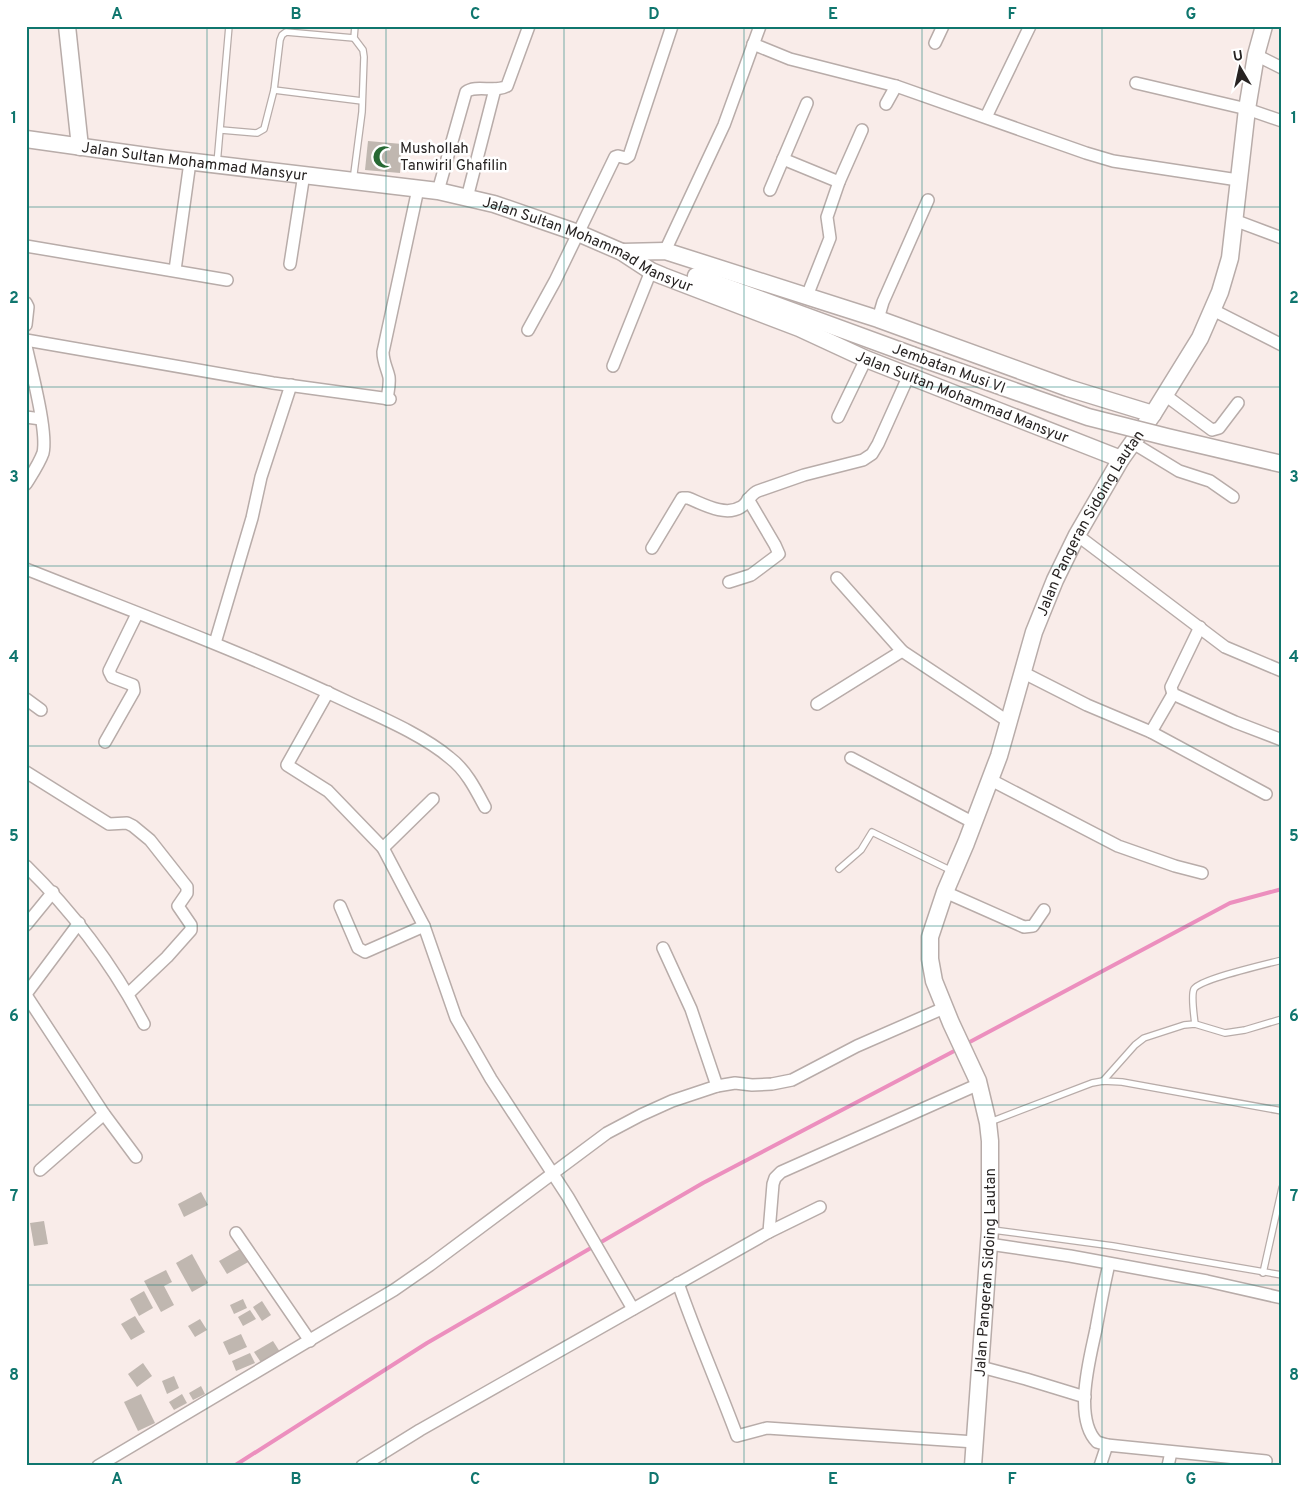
<svg xmlns="http://www.w3.org/2000/svg" width="1308" height="1492" viewBox="0 0 1308 1492" font-family="Overpass,sans-serif">
  <rect width="100%" height="100%" fill="#f9ece9"/>
  <g fill="none" stroke-linecap="round" stroke-linejoin="round">
    <!-- stream -->
    <g stroke="#ec8fbe" stroke-width="4">
      <polyline points="966,1044 1230,903 1282,889"/>
      <polyline points="234,1466 427,1343 703,1183 958,1049"/>
    </g>
  </g>
  <!-- building -->
  <g fill="#c0b7b0">
    <polygon points="368,141 402,144 400,173 365,170"/>
    <polygon points="201,1192 208,1205 184,1217 178,1204"/>
    <polygon points="44,1221 48,1244 34,1246 30,1223"/>
    <polygon points="242,1248 250,1261 227,1274 219,1261"/>
    <polygon points="192,1254 208,1283 192,1292 176,1263"/>
    <polygon points="166,1270 172,1282 164,1286 174,1305 161,1312 144,1281"/>
    <polygon points="144,1291 153,1308 139,1316 130,1299"/>
    <polygon points="243,1299 247,1308 234,1314 230,1305"/>
    <polygon points="262,1301 271,1315 262,1321 253,1307"/>
    <polygon points="250,1310 256,1319 243,1326 238,1317"/>
    <polygon points="135,1316 145,1332 131,1340 121,1324"/>
    <polygon points="200,1319 207,1330 195,1337 188,1326"/>
    <polygon points="241,1334 247,1347 229,1355 223,1342"/>
    <polygon points="273,1341 280,1352 262,1364 254,1352"/>
    <polygon points="250,1353 255,1363 236,1371 232,1361"/>
    <polygon points="143,1363 152,1376 137,1387 128,1374"/>
    <polygon points="174,1376 179,1388 167,1394 162,1381"/>
    <polygon points="201,1386 205,1394 193,1400 189,1393"/>
    <polygon points="141,1394 155,1423 138,1431 124,1402"/>
    <polygon points="182,1394 187,1403 174,1410 169,1402"/>
  </g>
  <g fill="none" stroke-linecap="round" stroke-linejoin="round">
    <defs>
      <g id="lane">
        <polyline points="274,90 362,101"/>
        <polyline points="221,130 257,133 264,129 274,90 280,40 282,35 286,32 354,38"/>
        <polyline points="217,164 229,26"/>
        <polyline points="353,181 362,112 364,57 363,50 354,38 355,26"/>
        <polyline points="839,869 861,850 872,832 952,871"/>
        <path d="M1195,1024C1194,1016 1191,995 1194,989C1200,979 1267,964 1282,960"/>
        <polyline points="1103,1081 1135,1045 1144,1038 1184,1025 1195,1024 1225,1033 1245,1030 1282,1019"/>
        <polyline points="990,1122 1092,1083 1103,1081 1122,1082 1282,1111"/>
        <polyline points="993,1230 1113,1246 1282,1275"/>
        <polyline points="1263,1273 1282,1188"/>
      </g>
      <g id="street">
        <polyline points="935,43 943,26"/>
        <polyline points="753,44 790,59 896,86 1086,153 1113,161 1238,180"/>
        <polyline points="1256,55 1282,68"/>
        <polyline points="1136,83 1247,109 1282,121"/>
        <polyline points="886,104 896,86"/>
        <polyline points="986,117 1030,26"/>
        <polyline points="783,159 839,182"/>
        <polyline points="770,190 807,103"/>
        <path d="M438,191L466,92C476,84 495,93 507,86L529,26"/>
        <polyline points="467,198 495,89"/>
        <polyline points="1234,220 1282,238"/>
        <polyline points="26,246 227,280"/>
        <polyline points="665,251 724,125 760,26"/>
        <polyline points="290,264 304,174"/>
        <polyline points="175,270 190,162"/>
        <polyline points="807,296 830,238 827,217 839,182 862,130"/>
        <polyline points="26,303 28,307 26,325"/>
        <polyline points="1213,310 1282,345"/>
        <polyline points="878,319 883,302 928,200"/>
        <polyline points="528,330 555,281 615,157 618,156 626,158 629,156 672,26"/>
        <polyline points="26,340 273,383 390,399"/>
        <path d="M26,346C31,369 48,432 43,453C39,464 32,474 26,484"/>
        <polyline points="613,366 651,271"/>
        <polyline points="1165,395 1212,430 1219,428 1238,403"/>
        <path d="M387,399C388,392 390,385 389,377C387,368 383,362 383,352L418,189"/>
        <polyline points="26,417 41,419"/>
        <polyline points="838,417 866,359"/>
        <polyline points="1133,443 1179,471 1210,481 1233,497"/>
        <polyline points="1077,535 1225,647 1282,671"/>
        <path d="M652,548L682,498H688C703,504 725,517 741,507C748,503 750,494 758,491L804,475L863,460L872,454L878,444L909,375"/>
        <path d="M26,569C134,612 243,652 348,702C380,717 423,735 450,758C466,770 476,790 485,807"/>
        <polyline points="837,578 902,651 1009,722"/>
        <polyline points="729,582 751,575 779,554 775,545 748,499"/>
        <polyline points="1200,627 1171,687 1173,694 1235,722 1282,740"/>
        <polyline points="215,643 252,518 261,477 291,385"/>
        <polyline points="1022,672 1087,705 1151,732 1266,794"/>
        <polyline points="328,692 287,765 328,791 383,848 424,926 456,1018 491,1079 568,1197 633,1309"/>
        <polyline points="26,699 41,710"/>
        <polyline points="817,704 902,651"/>
        <polyline points="1151,732 1173,694"/>
        <polyline points="105,742 134,691 133,685 112,677 109,671 137,614"/>
        <polyline points="851,758 974,823"/>
        <polyline points="26,772 109,824 127,823 133,826 150,840 187,887 187,893 178,906 191,925 191,930 167,957 128,994"/>
        <polyline points="991,780 1118,846 1175,866 1202,873"/>
        <polyline points="383,848 433,799"/>
        <path d="M26,866C74,913 113,965 144,1024"/>
        <polyline points="945,892 1024,927 1033,926 1044,910"/>
        <polyline points="340,906 358,948 365,952 424,926"/>
        <polyline points="26,925 53,892"/>
        <polyline points="663,948 691,1009 717,1086 735,1083 752,1085 772,1084 792,1080 857,1046 944,1008"/>
        <polyline points="26,994 79,923"/>
        <polyline points="26,995 104,1114 136,1157"/>
        <polyline points="40,1170 104,1114"/>
        <polyline points="769,1232 820,1207"/>
        <polyline points="236,1233 310,1341"/>
        <polyline points="989,1244 1070,1256 1207,1281 1282,1298"/>
        <path d="M678,1283C696,1335 718,1385 737,1436L767,1428L975,1442"/>
        <polyline points="981,1367 1026,1379 1085,1397"/>
        <path d="M1107,1445L1097,1442C1073,1418 1090,1358 1096,1329C1100,1307 1104,1285 1109,1264"/>
        <polyline points="98,1466 394,1290 430,1265 607,1133 641,1115 672,1101 717,1086"/>
        <polyline points="362,1466 420,1430 769,1232 773,1184 775,1178 781,1172 979,1084"/>
        <polyline points="1100,1466 1107,1445 1266,1461"/>
        <polyline points="1168,1466 1171,1452"/>
      </g>
      <g id="secondary">
        <polyline points="67,26 80,147"/>
        <path id="s1" d="M26,139L161,158L438,191L494,204L578,233L622,252L651,271L663,276L799,328L866,359L1121,459"/>
        <polyline points="622,252 665,251 878,319 1068,388 1153,414"/>
        <polyline points="696,276 912,355"/>
        <path id="s2" d="M973,1466L990,1230V1141L988,1123L978,1081L951,1023L934,981L930,959V937L945,892L966,843L999,756L1034,632L1055,580L1077,535L1121,459L1153,414L1200,338L1220,292L1230,258L1247,109L1256,55L1264,26"/>
      </g>
    </defs>
    <!-- lane casing -->
    <use href="#lane" stroke="#b8aca9" stroke-width="8"/>
    <!-- street casing -->
    <use href="#street" stroke="#b8aca9" stroke-width="14"/>
    <!-- secondary casing -->
    <use href="#secondary" stroke="#b8aca9" stroke-width="19"/>
    <!-- lane -->
    <use href="#lane" stroke="#fff" stroke-width="5.5"/>
    <!-- street -->
    <use href="#street" stroke="#fff" stroke-width="11"/>
    <!-- secondary -->
    <use href="#secondary" stroke="#fff" stroke-width="16"/>
    <defs>
      <polyline id="secondary-bridge" points="912,355 1088,417 1167,437 1282,464"/>
    </defs>
    <!-- secondary-bridge casing -->
    <use href="#secondary-bridge" stroke="#b8aca9" stroke-width="19" stroke-linecap="butt"/>
    <!-- secondary-bridge -->
    <use href="#secondary-bridge" stroke="#fff" stroke-width="16"/>
  </g>
  <!-- grid -->
  <path fill="none" stroke="#0f766e" stroke-width="1" stroke-opacity="0.55" d="M207,26V1466M386,26V1466M564,26V1466M744,26V1466M922,26V1466M1102,26V1466M26,207H1282M26,387H1282M26,566H1282M26,746H1282M26,926H1282M26,1105H1282M26,1285H1282"/>
  <!-- icons -->
  <defs>
    <symbol id="mosque-bare" viewBox="-9 -9 18 18"><path d="M3.5-4.9A6 6 0 1 0 3.5 4.9A5 5 0 1 1 3.5-4.9Z" fill="#276934" stroke="#fff" stroke-width="2.5" paint-order="stroke"/></symbol>
  </defs>
  <g fill-rule="evenodd">
    <use href="#mosque-bare" x="368" y="141" width="32" height="32"/>
  </g>
  <g text-anchor="middle" stroke-width="5" stroke-linejoin="round" paint-order="stroke">
    <!-- poi labels -->
    <g font-size="15" fill="#272322" stroke="#fff" text-anchor="start">
      <text x="400" y="153">Mushollah<tspan x="400" dy="17">Tanwiril Ghafilin</tspan></text>
    </g>
    <!-- street labels -->
    <g font-size="15" fill="#272322" stroke="#fff">
      <text dy="5" stroke="none"><textPath href="#s1" startOffset="170">Jalan Sultan Mohammad Mansyur</textPath></text>
      <text dy="5" stroke="none"><textPath href="#s1" startOffset="575">Jalan Sultan Mohammad Mansyur</textPath></text>
      <text transform="translate(949 368) rotate(20)" y="5">Jembatan Musi VI</text>
      <text dy="5" stroke="none"><textPath href="#s1" startOffset="980">Jalan Sultan Mohammad Mansyur</textPath></text>
      <text dy="5" stroke="none"><textPath href="#s2" startOffset="986">Jalan Pangeran Sidoing Lautan</textPath></text>
      <text dy="5" stroke="none"><textPath href="#s2" startOffset="194">Jalan Pangeran Sidoing Lautan</textPath></text>
    </g>
  </g>
  <!-- border -->
  <rect width="1308" height="1492" fill="none" stroke="#ffffff" stroke-width="55"/>
  <!-- north arrow -->
  <g transform="translate(1240 68) rotate(351)" stroke="#ffffff" stroke-width="4" paint-order="stroke">
  <path d="M0-4L9 19L0 12L-9 19Z" fill="#272322"/>
  <text y="-8" font-size="14" font-weight="bold" text-anchor="middle" fill="#272322">U</text>
  </g>
  <rect x="28" y="28" width="1252" height="1436" fill="none" stroke="#0f766e" stroke-width="2"/>
  <g font-size="16" text-anchor="middle" font-weight="bold" fill="#0f766e">
    <text x="117" y="19">A</text>
    <text x="296" y="19">B</text>
    <text x="475" y="19">C</text>
    <text x="654" y="19">D</text>
    <text x="833" y="19">E</text>
    <text x="1012" y="19">F</text>
    <text x="1191" y="19">G</text>
    <text x="14" y="123">1</text>
    <text x="1294" y="123">1</text>
    <text x="14" y="303">2</text>
    <text x="1294" y="303">2</text>
    <text x="14" y="482">3</text>
    <text x="1294" y="482">3</text>
    <text x="14" y="662">4</text>
    <text x="1294" y="662">4</text>
    <text x="14" y="841">5</text>
    <text x="1294" y="841">5</text>
    <text x="14" y="1021">6</text>
    <text x="1294" y="1021">6</text>
    <text x="14" y="1201">7</text>
    <text x="1294" y="1201">7</text>
    <text x="14" y="1380">8</text>
    <text x="1294" y="1380">8</text>
    <text x="117" y="1484">A</text>
    <text x="296" y="1484">B</text>
    <text x="475" y="1484">C</text>
    <text x="654" y="1484">D</text>
    <text x="833" y="1484">E</text>
    <text x="1012" y="1484">F</text>
    <text x="1191" y="1484">G</text>
  </g>
</svg>
